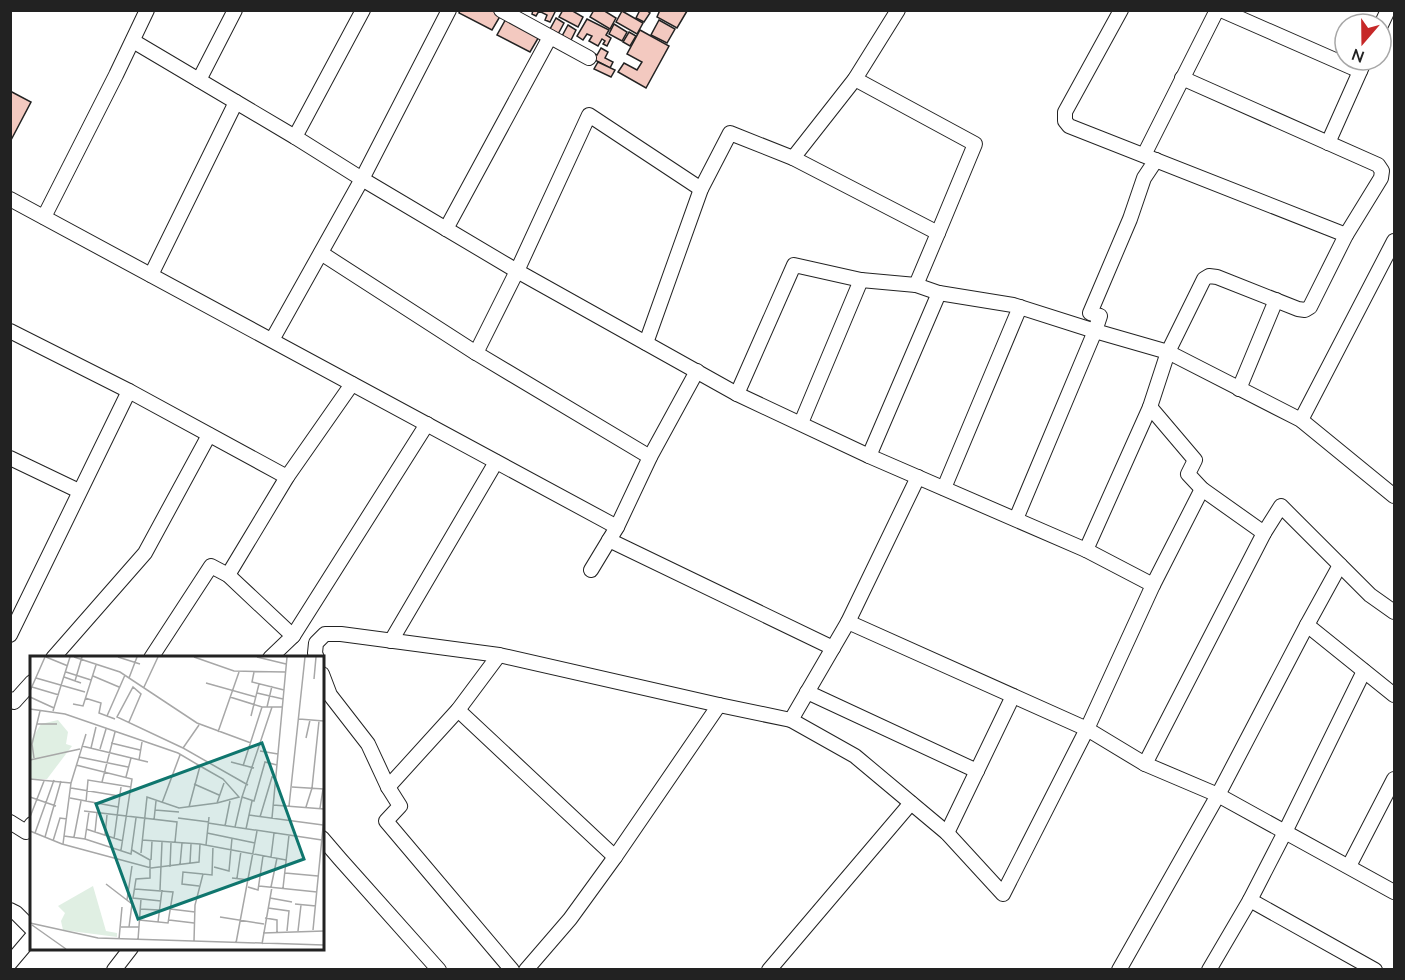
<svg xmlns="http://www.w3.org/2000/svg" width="1405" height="980" viewBox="0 0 1405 980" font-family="'Nunito Sans',sans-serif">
  <rect width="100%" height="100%" fill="#fff"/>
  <!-- building -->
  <g fill="#f3c9c0" stroke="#222" stroke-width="1.5">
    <polygon points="460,10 497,10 502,13 492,30 459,13"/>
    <polygon points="533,10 556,10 550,22 545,20 547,15 539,11 536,16 532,14"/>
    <polygon points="563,10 571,10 583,17 578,27 559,17"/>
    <polygon points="594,10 603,10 616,18 610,29 590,17"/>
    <polygon points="640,10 646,10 650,13 644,22 636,18"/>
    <polygon points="660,10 686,10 687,11 677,28 657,17"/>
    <polygon points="622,11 643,23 637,34 616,22"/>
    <polygon points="507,17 540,35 530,52 497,35"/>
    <polygon points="556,18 564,23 557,36 549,31"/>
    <polygon points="587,19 609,30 606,35 611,38 607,46 603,44 605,41 602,39 598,46 589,41 592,36 587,34 583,40 577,36"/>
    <polygon points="659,20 675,29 667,43 651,35"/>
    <polygon points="614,24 627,32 622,41 609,34"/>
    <polygon points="568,25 576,30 570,42 561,38"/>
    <polygon points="640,30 669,46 646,88 618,72 624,63 637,70 642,62 627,54"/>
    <polygon points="629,32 636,36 630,46 623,42"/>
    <polygon points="601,48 608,52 605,58 613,62 610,68 593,59 595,54 597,55"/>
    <polygon points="598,62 615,70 611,77 594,69"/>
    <polygon points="10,91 31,102 10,142"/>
  </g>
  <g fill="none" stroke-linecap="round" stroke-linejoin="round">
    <defs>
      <g id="minor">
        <polyline points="501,10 589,58"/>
        <polyline points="1121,10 1065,112 1065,121 1069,126 1346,235"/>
        <polyline points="1221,10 1360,71"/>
        <polyline points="1381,25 1388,10"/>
        <polyline points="133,41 295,137 362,179 517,271 737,394 869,456 1086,550 1153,585"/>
        <polyline points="1182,78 1378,165 1382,171 1381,178 1346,235 1310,307 1305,310 1298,309 1217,277 1209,276 1204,279 1168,352 1150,407 1195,460 1188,474 1202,489 1264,533"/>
        <polyline points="199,80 235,10"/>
        <polyline points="295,137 363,10"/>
        <polyline points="1328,143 1365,60"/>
        <polyline points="1144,155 1217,10"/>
        <polyline points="793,158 938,233 975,144 855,79"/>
        <polyline points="10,199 617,527"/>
        <polyline points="44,217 116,75 147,10"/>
        <polyline points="446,229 550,37"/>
        <polyline points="321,253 476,353 650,457"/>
        <polyline points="151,275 236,102"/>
        <polyline points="916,285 938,233"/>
        <polyline points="10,331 129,391 287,477"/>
        <polyline points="272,340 362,179 449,10"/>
        <polyline points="646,343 701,189 730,133 793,158 855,79 898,10"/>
        <polyline points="476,353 517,271 589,115 701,189"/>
        <polyline points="1239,389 1276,300"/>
        <polyline points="737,394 794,265 861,280 916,285 939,293 1013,305 1095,331 1168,352 1301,420 1394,496"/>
        <polyline points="1301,420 1394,241"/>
        <polyline points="801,423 861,280"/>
        <polyline points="869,456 939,293"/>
        <polyline points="10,458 79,491"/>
        <polyline points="918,477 848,622 1087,729 1145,764 1218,795 1394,892"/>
        <polyline points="944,488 1020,307"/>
        <polyline points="1016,519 1095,331 1100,316 1090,313 1130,219 1144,178 1156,160"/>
        <polyline points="609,540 833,648"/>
        <polyline points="1086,550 1150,407"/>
        <polyline points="591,570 617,527 650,457 697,371"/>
        <polyline points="228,575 287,477 352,384"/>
        <polyline points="1307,625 1394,695"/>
        <polyline points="10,635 129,391"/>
        <polyline points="293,636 427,424"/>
        <polyline points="391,641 496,462"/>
        <polyline points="53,658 145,553 209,435"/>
        <polyline points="151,658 211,566 228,575 293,636 270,658"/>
        <polyline points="317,658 315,653 316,643 325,634 341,634 499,655 719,705 791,720 855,756 947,833 1003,894 1087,729 1153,585 1202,489"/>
        <polyline points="322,674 330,695 368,744 388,787 400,806 386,821 512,970"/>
        <polyline points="807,692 977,771"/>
        <polyline points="10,699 14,702 32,682"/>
        <polyline points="458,710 615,857"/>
        <polyline points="791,720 848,622"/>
        <polyline points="1145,764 1264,533 1281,506 1370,595 1394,612"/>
        <polyline points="388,787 458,710 499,655"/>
        <polyline points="10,822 26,832 32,824"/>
        <polyline points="947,833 1013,696"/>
        <polyline points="322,838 340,859 439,970"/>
        <polyline points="1349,866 1394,779"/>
        <polyline points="1250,900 1375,970"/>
        <polyline points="10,910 16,913 32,929"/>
        <polyline points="10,963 32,937"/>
        <polyline points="114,970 131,948"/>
        <polyline points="526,970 570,919 615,857 719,705"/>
        <polyline points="769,970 911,803"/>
        <polyline points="1119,970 1218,795 1307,625 1340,565"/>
        <polyline points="1209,970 1250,900 1285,832 1364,671"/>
      </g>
    </defs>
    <!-- minor casing -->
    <use href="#minor" stroke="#222" stroke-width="16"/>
    <!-- minor -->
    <use href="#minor" stroke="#fff" stroke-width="14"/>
  </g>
  <!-- overview -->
  <g transform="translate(30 656)">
    <rect width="294" height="294" fill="#fff"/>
    <path d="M28,64L38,76L36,88L42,90L17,123H0V86L11,68ZM63,230L76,275L87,277V281L33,274L31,265L35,257L28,250Z" fill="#e0efe3"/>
    <path fill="none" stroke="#a7a7a7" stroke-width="1.5" d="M16,1L38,10M44,1L90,16L167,67L221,87M88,1L110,8M164,1L204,15L256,16M227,1L256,8M36,16L61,24M224,16L222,26L254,34M63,20L89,31M34,21L51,27M6,22L55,36M99,22L107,1M284,23L286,1M45,25L52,1M176,27L226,41M2,31L29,39M114,31L128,1M0,35L15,1M227,37L253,43M0,41L24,52M200,41L232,51H252M55,42L71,47L69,57L85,63M43,48L53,50L66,9M237,51L242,30M242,51L212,141L224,145L235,106L247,109M0,53L35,58L148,97L170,110M23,55L40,1M77,60L95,19M221,60L229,28M269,63L294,65M99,66L111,38L103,31L87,61L153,92M7,68H27M169,69L153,92L218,129M188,76L209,16M276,82L280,64M81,87L110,94M52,90L118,106M61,92L66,71M70,93L76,73M230,95L248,98M49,101L98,111M4,102L2,88L10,55M0,104L50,93M109,104L112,86M201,106L224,112M46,109L102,123L91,194M213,110L232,51M96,121L101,102M0,123L41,127M72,126L85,76M164,128L189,139M262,131L294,133M41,132L89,140M0,141L26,150M40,142L88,151M56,146L58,124L101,131M132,147L150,99M187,147L194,127M243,149L294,153M259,150L275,1M276,151L282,132L289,65M290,152L293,133M125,154L149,156M54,155L147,166L145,186M219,159L293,169M0,161L14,125M230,161L242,121L246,122M148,162L179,166M242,162L257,1M124,164L126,145M178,167L292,184M195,170L200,145M205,171L212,141M56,173L93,185M216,173L222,145M0,175L32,188L121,212L169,206L170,188M65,176L67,157M5,177L24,124M177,177L225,187M75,179L77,159M34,180L55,183L101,198L106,162M15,181L31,125M44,181L51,145M55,183L59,156M84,183L91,131M112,184L170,188L256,204M23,185L30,162L37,163M33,188L41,127L56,78M176,189L179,161M102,194L120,204V222L106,223L103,242L131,245M111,197L117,141L149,152L187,147L209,141L193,123L170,110L159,151M241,201L244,177M121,204L122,185M160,207L161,188M150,209L152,187M140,211L141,186M184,211L199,215L202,182M255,217L288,220M202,222L220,224M207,222L211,195M76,228L102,248M169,230L152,228L153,216L173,218M229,230L287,236M218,231L228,234L233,200M241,231L247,202M253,232L259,179M105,233L143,236L138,267L109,264M130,234L132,186M240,242L262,246M97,244L102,210M265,248L286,250M238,252L259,255L257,275M110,253L129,254M140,253L165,256M190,261L234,268M235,262L247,264V276M139,264L164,267M128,266L132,234M0,267L68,282L294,289M2,269L36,293M91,271H109M99,271L102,248M283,274L294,161M268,275L271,249M233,277L294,275M89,283L92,251M108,284L111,243M164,285L165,249L173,218L182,219L183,190M206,287L227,175M232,288L242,231"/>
    <path fill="#0f766e" fill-opacity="0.15" stroke="#0f766e" stroke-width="3" d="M232,87L274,203L108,263L66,148Z"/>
    <rect width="294" height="294" fill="none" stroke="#222" stroke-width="3"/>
  </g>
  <!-- border -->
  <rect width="1405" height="980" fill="none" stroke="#222222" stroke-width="24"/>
  <!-- north arrow -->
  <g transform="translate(1363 42) rotate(200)"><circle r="28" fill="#ffffff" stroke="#a7a7a7" stroke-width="1.5"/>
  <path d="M0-4.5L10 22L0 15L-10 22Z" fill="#c62828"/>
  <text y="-9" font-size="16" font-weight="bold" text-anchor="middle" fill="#222222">N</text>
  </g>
</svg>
